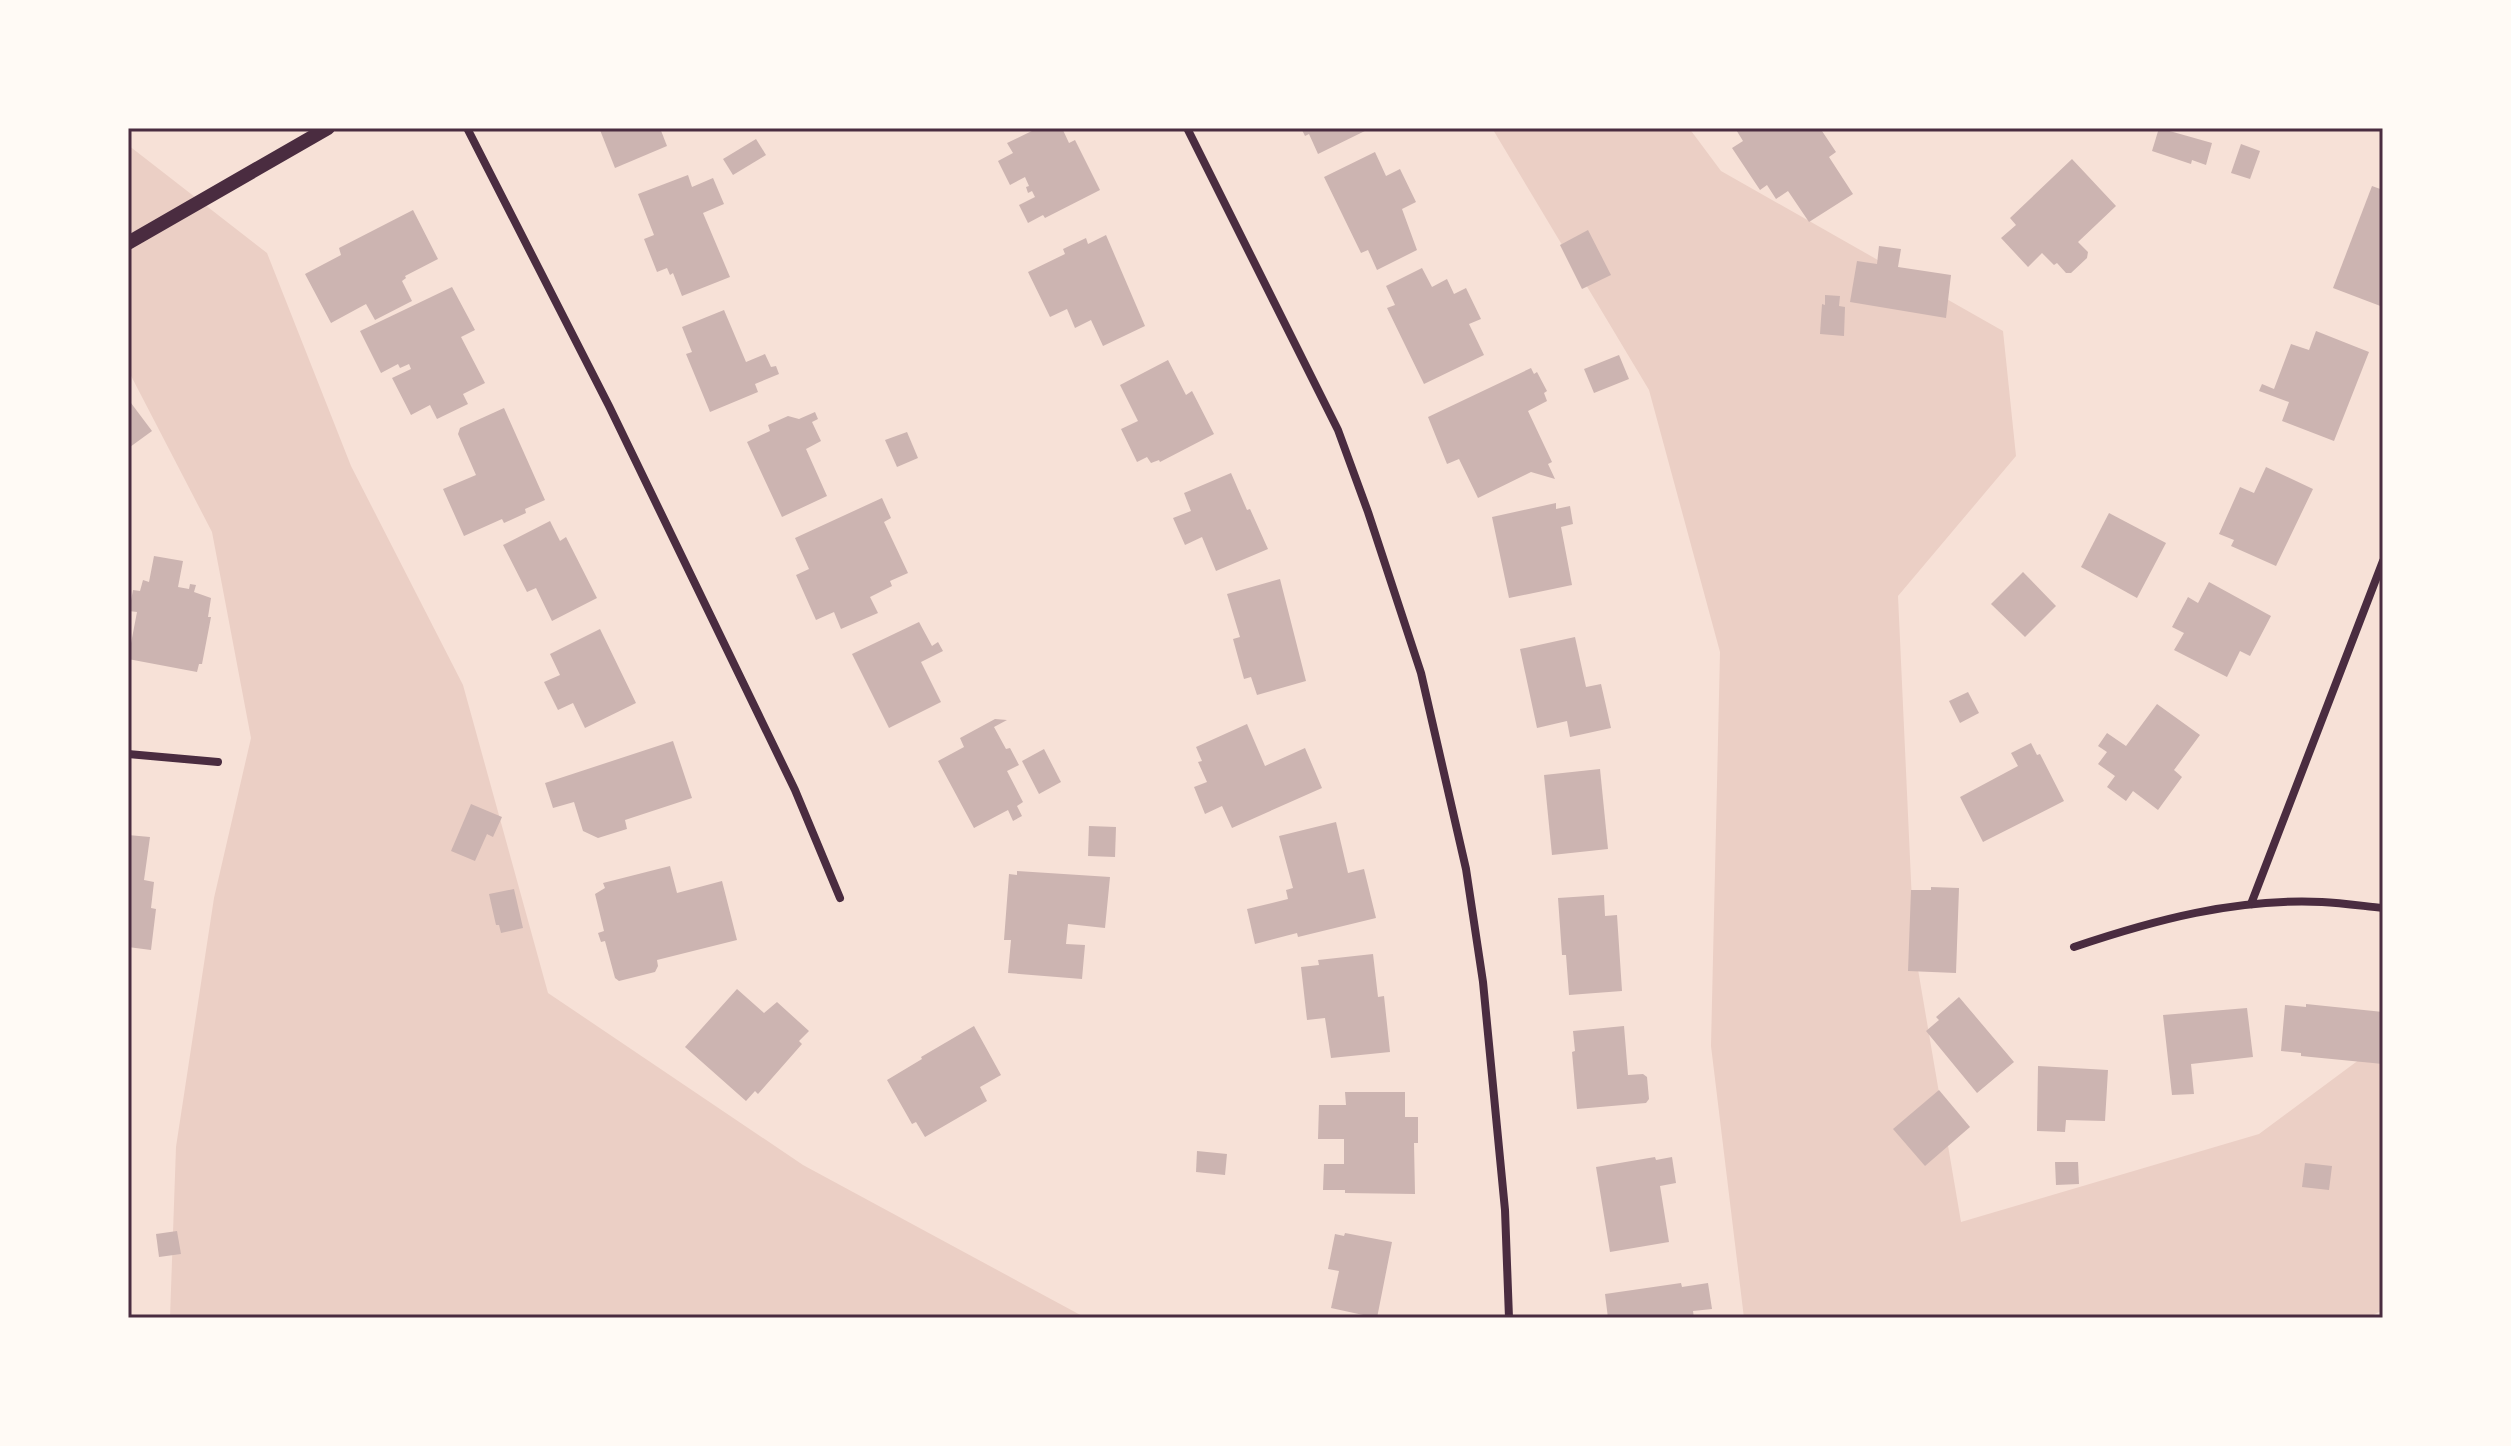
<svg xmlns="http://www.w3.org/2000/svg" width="2511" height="1446" viewBox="0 0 2511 1446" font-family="Overpass,sans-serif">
  <rect width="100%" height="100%" fill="#f7e1d7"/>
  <!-- green -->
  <g fill="#ebcfc5">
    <polygon points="1492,128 1689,128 1721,171 2003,331 2016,456 1898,596 1914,946 1961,1222 2259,1134 2383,1042 2383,1310 2367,1318 1744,1318 1711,1046 1720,652 1649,390"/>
    <polygon points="128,145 267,253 351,466 463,685 548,993 803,1165 1086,1318 170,1318 176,1147 214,898 251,738 212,532 128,370"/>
  </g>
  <!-- building -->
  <g fill="#ccb4b1">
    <polygon points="605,128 660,128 667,146 615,168 600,130"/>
    <polygon points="1038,128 1062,128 1069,143 1075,140 1100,190 1045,218 1043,215 1028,223 1019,205 1035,197 1032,191 1028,193 1026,187 1029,186 1025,177 1010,185 998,161 1013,153 1007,143"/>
    <polygon points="1301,128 1371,128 1318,154 1309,134 1305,136"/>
    <polygon points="1735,128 1820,128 1836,152 1829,157 1853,194 1809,222 1788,191 1776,199 1767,185 1760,190 1732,148 1743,141"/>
    <polygon points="2159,128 2212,143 2206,165 2192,160 2191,164 2152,151"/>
    <polygon points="756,139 766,155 733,175 723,159"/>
    <polygon points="2241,144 2260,151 2250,179 2231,173"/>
    <polygon points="1375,152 1386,176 1400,169 1416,202 1402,209 1417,250 1377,270 1368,250 1361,253 1324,177"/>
    <polygon points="2072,159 2116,206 2078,242 2088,252 2087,258 2071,273 2066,273 2057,263 2054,265 2042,253 2028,267 2001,238 2016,225 2010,218"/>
    <polygon points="688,175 692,187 713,178 724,204 703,213 730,277 682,296 673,273 670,275 667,268 657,272 644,239 654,235 638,194"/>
    <polygon points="2372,186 2383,190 2383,307 2333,288"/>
    <polygon points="413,210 438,259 405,276 406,278 402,281 412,301 375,320 366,304 331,323 305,274 341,255 339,248"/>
    <polygon points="1588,230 1611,275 1582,289 1560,245"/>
    <polygon points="1106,235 1145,326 1103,346 1091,320 1075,328 1067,309 1050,317 1028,272 1065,254 1063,249 1086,238 1088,244"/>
    <polygon points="1879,246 1901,249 1898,267 1951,275 1946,318 1850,302 1857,261 1877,264"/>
    <polygon points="1422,268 1432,287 1447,279 1454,294 1466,288 1481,319 1469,324 1484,355 1424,384 1387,308 1395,305 1386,286"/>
    <polygon points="452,287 475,330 461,337 485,383 463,394 468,404 437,419 430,405 411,415 392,378 411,369 409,364 400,368 398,364 381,373 360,331"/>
    <polygon points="1825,295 1840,296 1839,306 1845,307 1844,336 1820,334 1822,304 1825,305"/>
    <polygon points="724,310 746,362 765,354 771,367 776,366 779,374 755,384 758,392 710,412 686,354 692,352 682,327"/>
    <polygon points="2316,331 2369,352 2334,441 2282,421 2289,402 2259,391 2262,384 2274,389 2291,344 2309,350"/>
    <polygon points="1619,355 1629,379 1594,393 1584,369"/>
    <polygon points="1168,360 1186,395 1192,391 1214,434 1160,462 1159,460 1151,463 1147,457 1137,462 1121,429 1138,421 1120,385"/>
    <polygon points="1531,368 1534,374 1537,372 1547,391 1544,393 1547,401 1528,411 1552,462 1548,464 1555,479 1531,472 1478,498 1459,459 1447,464 1428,417"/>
    <polygon points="128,399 152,431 130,447 128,445"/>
    <polygon points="504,408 545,500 525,509 526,513 504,523 502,519 464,536 443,489 476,475 458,434 460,428"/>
    <polygon points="815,412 818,419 812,422 821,441 806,449 827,496 782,517 747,442 770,431 768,425 788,416 799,419"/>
    <polygon points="907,432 918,458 897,467 885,440"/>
    <polygon points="2266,467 2313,489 2276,566 2231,546 2234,540 2219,534 2240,487 2254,493"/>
    <polygon points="1231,473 1247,510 1250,509 1268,549 1216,571 1202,537 1185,545 1173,518 1191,511 1184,493"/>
    <polygon points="882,498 891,518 884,522 908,573 890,581 892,586 870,597 878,613 841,629 834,612 816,620 796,575 809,569 795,538"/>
    <polygon points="1556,503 1556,509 1570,506 1573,524 1561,527 1572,585 1509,598 1492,517"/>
    <polygon points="2109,513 2166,543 2137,598 2081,567"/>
    <polygon points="550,521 560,541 566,537 597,598 552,621 536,588 527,592 503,545"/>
    <polygon points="154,556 183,561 178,587 189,589 190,584 196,585 194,592 211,598 208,617 211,617 202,664 199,664 197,672 128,659 137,612 129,611 133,590 140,591 143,580 149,582"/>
    <polygon points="2023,572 2056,606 2025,637 1991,604"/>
    <polygon points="1280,579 1306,681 1257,695 1251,677 1244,679 1233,639 1240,637 1227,594"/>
    <polygon points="2209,582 2271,616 2250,656 2240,651 2227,677 2174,650 2184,633 2172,627 2188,597 2198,603"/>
    <polygon points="919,622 932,646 938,642 943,651 921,662 941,702 889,728 852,654"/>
    <polygon points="600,629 636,703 585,728 573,703 558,710 544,682 560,675 550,654"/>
    <polygon points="1575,637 1586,687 1601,684 1611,728 1570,737 1567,721 1537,728 1520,649"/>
    <polygon points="1968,692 1979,713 1960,723 1949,701"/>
    <polygon points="2157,704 2200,735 2174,770 2182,777 2158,810 2133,791 2126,801 2107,787 2115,776 2098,764 2107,752 2098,746 2107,733 2126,746"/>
    <polygon points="995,719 1007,720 994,727 1006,749 1010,748 1019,765 1007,771 1023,802 1017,806 1022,816 1013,821 1008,810 974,828 938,761 964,747 960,738"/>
    <polygon points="1247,724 1265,766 1305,748 1322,788 1232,828 1222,806 1205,814 1194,787 1207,782 1198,762 1202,761 1196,747"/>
    <polygon points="673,741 692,798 625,820 627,829 598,838 583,831 574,802 553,808 545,783"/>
    <polygon points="2031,743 2037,755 2040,754 2064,801 1983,842 1960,797 2018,766 2011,753"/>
    <polygon points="1044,749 1061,782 1039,794 1022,761"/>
    <polygon points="1600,769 1608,849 1552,855 1544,775"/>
    <polygon points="471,804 502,817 493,837 487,834 475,861 451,851"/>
    <polygon points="1336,822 1348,873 1364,869 1376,918 1298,937 1297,933 1255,944 1247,909 1288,899 1286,890 1293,888 1279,836"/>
    <polygon points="1089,826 1116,827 1115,857 1088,856"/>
    <polygon points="128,835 150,837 144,880 154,882 151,908 156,909 151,950 128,947"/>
    <polygon points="670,866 677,893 722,881 737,940 657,960 658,966 655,972 619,981 615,978 605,941 601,942 598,933 604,931 595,894 605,888 603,883"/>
    <polygon points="1017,871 1110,877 1105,928 1068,924 1066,944 1085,945 1082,979 1008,973 1011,940 1004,940 1009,874 1017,875"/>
    <polygon points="1931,887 1959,888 1956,973 1908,971 1911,890 1931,890"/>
    <polygon points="514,889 523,928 501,933 499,925 496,925 489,894"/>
    <polygon points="1604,895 1605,916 1617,915 1622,991 1569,995 1566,955 1562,955 1558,898"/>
    <polygon points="1373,954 1378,997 1384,996 1390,1052 1331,1058 1325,1018 1307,1020 1301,967 1319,965 1318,960"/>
    <polygon points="737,989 764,1013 777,1002 809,1031 799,1041 802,1044 758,1094 755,1091 746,1101 685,1047"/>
    <polygon points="1959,997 2014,1062 1977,1093 1926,1031 1939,1020 1936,1017"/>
    <polygon points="2306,1004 2383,1012 2383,1064 2301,1056 2301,1053 2281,1051 2285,1005 2306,1007"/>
    <polygon points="2247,1008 2253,1057 2191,1064 2194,1094 2172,1095 2163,1015"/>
    <polygon points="974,1026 1001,1075 980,1087 987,1101 925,1137 916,1122 912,1124 887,1080 922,1059 921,1057"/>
    <polygon points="1624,1026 1628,1075 1643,1074 1647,1077 1649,1099 1646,1103 1577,1109 1572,1052 1575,1051 1573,1031"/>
    <polygon points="2038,1066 2108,1070 2105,1121 2066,1120 2065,1132 2037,1131"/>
    <polygon points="1939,1090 1970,1127 1925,1166 1893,1129"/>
    <polygon points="1345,1092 1405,1092 1405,1117 1418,1117 1418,1143 1414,1143 1415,1194 1345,1193 1345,1190 1323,1190 1324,1164 1344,1164 1344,1139 1318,1139 1319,1105 1346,1105"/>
    <polygon points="1197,1151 1227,1154 1225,1175 1196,1172"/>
    <polygon points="1655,1157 1656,1160 1672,1157 1676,1183 1660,1186 1669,1242 1610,1252 1596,1167"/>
    <polygon points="2055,1162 2078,1162 2079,1184 2056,1185"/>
    <polygon points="2305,1163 2332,1166 2329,1190 2302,1187"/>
    <polygon points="177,1231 181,1254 159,1257 156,1234"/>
    <polygon points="1345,1233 1392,1242 1377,1318 1331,1308 1339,1271 1328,1269 1335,1234 1344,1236"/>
    <polygon points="1681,1283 1682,1287 1708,1283 1712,1309 1693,1311 1694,1318 1608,1318 1605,1294"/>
  </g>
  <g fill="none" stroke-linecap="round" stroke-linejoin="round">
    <!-- minor -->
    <g stroke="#4a2c40" stroke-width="8">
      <polyline points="467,128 609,406 795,790 840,898"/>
      <polyline points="1187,128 1338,430 1368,512 1421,673 1466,869 1483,982 1505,1210 1509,1318"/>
      <polyline points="128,754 218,762"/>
      <polyline points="2251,904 2383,561"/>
      <path d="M2074,947C2154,920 2236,898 2322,902C2342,903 2363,906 2383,908"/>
    </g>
    <!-- tertiary -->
    <polyline stroke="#4a2c40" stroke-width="14" points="128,243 328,128"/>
  </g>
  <!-- border -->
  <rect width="2511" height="1446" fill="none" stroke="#fffaf5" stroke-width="260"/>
  <rect x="130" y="130" width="2251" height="1186" fill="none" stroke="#4a2c40" stroke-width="3"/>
</svg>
